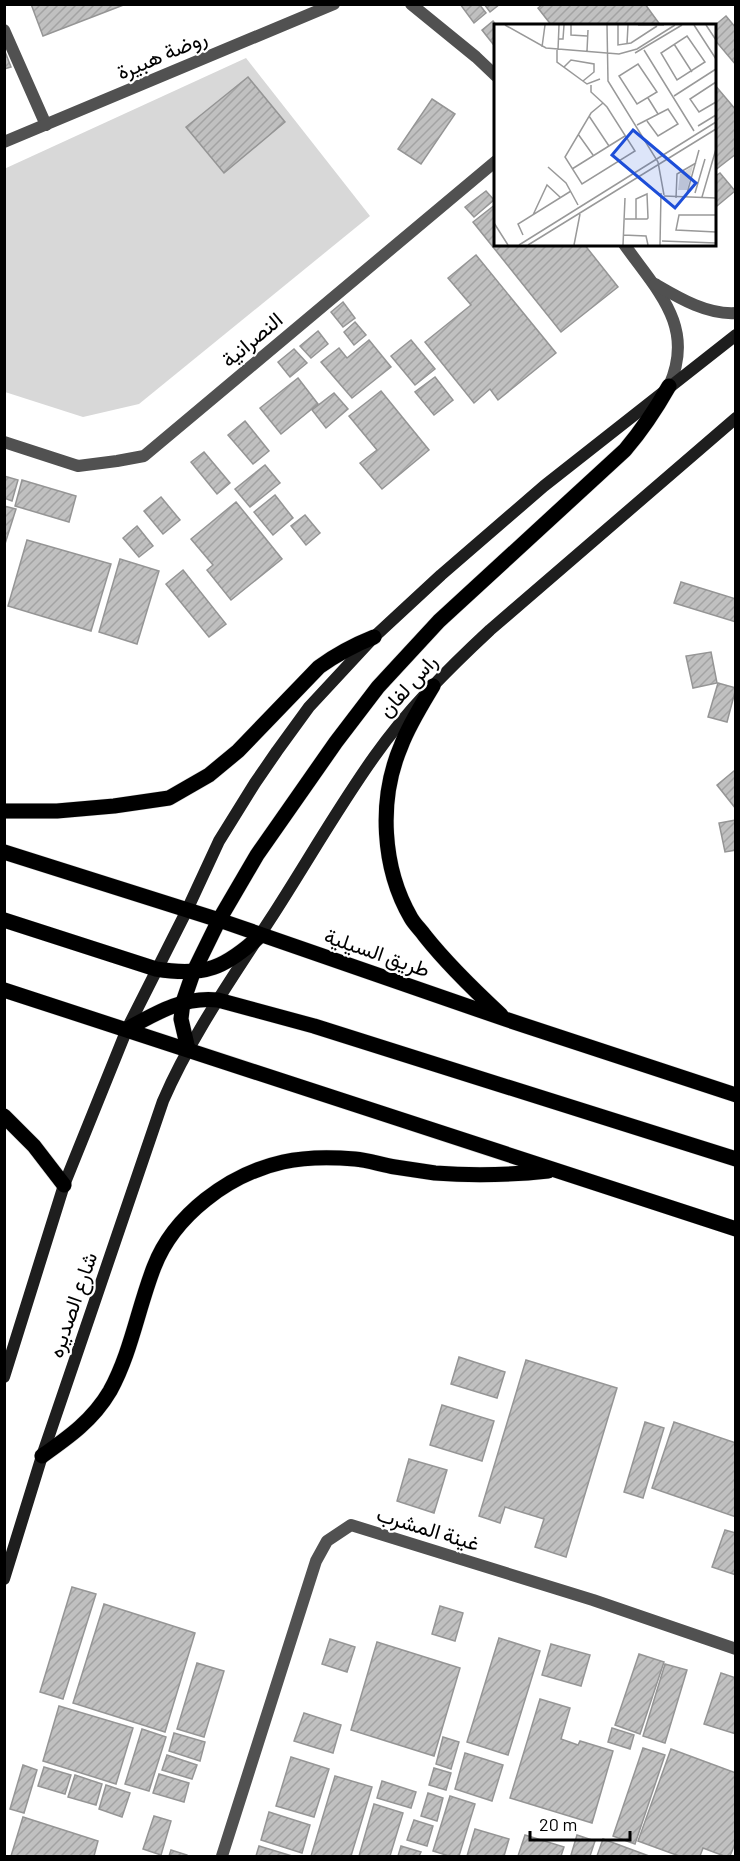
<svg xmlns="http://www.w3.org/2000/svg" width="740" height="1861" viewBox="0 0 740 1861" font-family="Barlow,Vazirmatn,sans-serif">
  <defs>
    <pattern id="building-hatch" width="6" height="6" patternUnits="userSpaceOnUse" patternTransform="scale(1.5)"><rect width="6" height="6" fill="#c0c0c0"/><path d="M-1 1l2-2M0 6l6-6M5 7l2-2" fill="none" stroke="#a3a3a3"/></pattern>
  </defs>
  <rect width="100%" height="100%" fill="#fff"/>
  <!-- park -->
  <polygon fill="#d8d8d8" points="246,58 370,216 139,404 83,417 5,392 4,169"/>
  <!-- building -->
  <g fill="url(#building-hatch)" stroke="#959595" stroke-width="1.5">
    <polygon points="31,4 126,4 43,36"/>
    <polygon points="460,4 479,4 486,13 474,23"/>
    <polygon points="484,4 500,4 490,12"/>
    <polygon points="543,4 645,4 661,26 552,26 538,8"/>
    <polygon points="726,16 736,28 736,65 714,39 714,26"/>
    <polygon points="493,21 497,26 496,42 493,44 482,30"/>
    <polygon points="4,49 11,67 4,69"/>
    <polygon points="248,77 285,122 224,173 186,127"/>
    <polygon points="714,84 736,110 736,154 714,171"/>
    <polygon points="432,99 455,114 421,164 398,149"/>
    <polygon points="720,173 735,191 717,206 714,202 714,177"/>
    <polygon points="486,191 494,200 474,217 465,207"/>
    <polygon points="496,204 496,244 584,244 618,287 561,332 473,222"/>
    <polygon points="476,255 556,353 498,400 490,389 474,403 425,342 471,305 448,278"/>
    <polygon points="343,302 355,318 343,327 331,312"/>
    <polygon points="355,322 366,335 354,345 344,332"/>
    <polygon points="318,331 328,344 311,358 300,346"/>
    <polygon points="369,340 391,367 352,398 321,362 339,348 347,358"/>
    <polygon points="411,340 435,369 415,385 391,356"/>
    <polygon points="294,349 307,363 290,377 278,362"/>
    <polygon points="435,377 453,400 434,415 415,392"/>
    <polygon points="298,378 318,404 281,434 260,408"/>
    <polygon points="381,391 429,450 382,489 360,463 377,450 349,416"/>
    <polygon points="334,393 348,409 326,428 312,410"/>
    <polygon points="245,421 269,451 253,464 228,435"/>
    <polygon points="204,452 230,483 217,494 191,462"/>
    <polygon points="265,465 280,483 250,507 235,489"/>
    <polygon points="4,476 18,480 12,501 4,498"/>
    <polygon points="22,480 76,496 69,522 15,506"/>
    <polygon points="275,495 293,518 273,535 254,512"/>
    <polygon points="161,497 180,520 163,534 144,511"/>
    <polygon points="236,502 282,559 231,600 207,570 213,565 191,539"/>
    <polygon points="4,506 16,509 4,547"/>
    <polygon points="305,515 320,533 306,545 291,526"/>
    <polygon points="137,526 153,546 139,557 123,538"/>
    <polygon points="27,540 111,564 91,631 8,606"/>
    <polygon points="120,559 159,571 137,644 99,632"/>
    <polygon points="183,570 226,624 209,637 166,584"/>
    <polygon points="681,582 736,599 736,622 674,603"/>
    <polygon points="711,652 717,683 693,688 686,656"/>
    <polygon points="718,683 736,688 727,722 708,717"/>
    <polygon points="734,771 736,773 736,809 717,785"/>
    <polygon points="736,820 736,850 725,852 719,823"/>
    <polygon points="459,1357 505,1372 497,1398 451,1384"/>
    <polygon points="526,1360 617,1388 566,1557 535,1547 544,1519 505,1507 500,1523 479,1516"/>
    <polygon points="442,1405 494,1421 482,1461 430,1445"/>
    <polygon points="645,1422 664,1428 643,1498 624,1492"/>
    <polygon points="674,1422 736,1443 736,1517 652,1488"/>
    <polygon points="409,1459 447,1470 434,1513 397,1501"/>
    <polygon points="725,1530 736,1533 736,1575 712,1567"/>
    <polygon points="72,1587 96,1594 63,1699 40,1692"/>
    <polygon points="104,1604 195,1633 165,1732 73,1703"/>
    <polygon points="440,1606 463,1613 455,1641 432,1634"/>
    <polygon points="499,1638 540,1651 508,1755 467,1742"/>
    <polygon points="330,1639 355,1647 347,1672 322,1664"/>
    <polygon points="377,1642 460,1668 434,1756 351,1730"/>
    <polygon points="551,1644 590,1655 581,1686 542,1675"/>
    <polygon points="639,1654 664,1662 640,1734 615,1725"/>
    <polygon points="197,1663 224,1671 204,1737 177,1729"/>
    <polygon points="665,1664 687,1670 665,1743 643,1736"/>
    <polygon points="721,1673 736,1678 736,1734 704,1724"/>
    <polygon points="540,1699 570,1708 561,1739 578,1745 580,1741 613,1751 592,1823 510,1798"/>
    <polygon points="59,1706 133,1728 116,1784 43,1761"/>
    <polygon points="304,1713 341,1725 333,1753 294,1741"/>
    <polygon points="612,1728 634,1735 630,1749 608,1742"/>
    <polygon points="142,1729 166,1737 149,1791 125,1784"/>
    <polygon points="174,1733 205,1742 200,1761 169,1751"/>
    <polygon points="443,1737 459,1742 451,1769 436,1764"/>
    <polygon points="643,1748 665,1755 635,1844 613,1836"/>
    <polygon points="671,1749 736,1773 736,1841 730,1856 724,1856 703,1848 700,1856 679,1856 638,1841"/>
    <polygon points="465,1753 503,1765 492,1801 455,1789"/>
    <polygon points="167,1755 197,1765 192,1779 162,1770"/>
    <polygon points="291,1757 329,1769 314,1817 276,1806"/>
    <polygon points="23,1765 37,1770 24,1813 10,1809"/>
    <polygon points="44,1767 71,1775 65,1794 38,1786"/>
    <polygon points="434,1768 451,1773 446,1790 429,1785"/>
    <polygon points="159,1774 189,1783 184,1802 153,1793"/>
    <polygon points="75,1775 102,1784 96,1805 68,1797"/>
    <polygon points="335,1776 372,1787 351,1856 311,1856"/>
    <polygon points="382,1781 416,1792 411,1808 377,1798"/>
    <polygon points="106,1785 130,1793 122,1817 99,1809"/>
    <polygon points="428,1793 443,1798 437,1821 421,1816"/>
    <polygon points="450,1796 475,1804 459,1856 449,1856 433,1851"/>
    <polygon points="374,1804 403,1813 390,1856 359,1856"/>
    <polygon points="269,1812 310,1825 302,1853 261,1840"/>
    <polygon points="154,1816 171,1821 161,1855 143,1849"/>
    <polygon points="23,1817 98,1841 94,1856 11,1856"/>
    <polygon points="414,1820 433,1826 427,1846 407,1840"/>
    <polygon points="475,1829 509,1839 504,1856 467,1856"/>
    <polygon points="525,1835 564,1847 561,1856 518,1856"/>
    <polygon points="577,1835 595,1841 590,1856 571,1855"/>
    <polygon points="603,1839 649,1856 597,1856"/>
    <polygon points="259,1846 292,1856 256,1856"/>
    <polygon points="401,1846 421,1852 419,1856 398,1856"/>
    <polygon points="171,1850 187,1855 187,1856 169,1856"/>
  </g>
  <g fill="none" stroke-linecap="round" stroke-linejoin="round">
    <defs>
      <g id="primary">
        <path d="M433,686C421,706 409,725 401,746C378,800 382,868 411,918C415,925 421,930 425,936C448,965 474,990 501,1015"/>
        <path d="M4,811H57L114,806L169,798L209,775L238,751L319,667C337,654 354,645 374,637"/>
        <polyline points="4,852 219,920 505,1019 736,1095"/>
        <path d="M4,920L156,969C205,977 225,968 261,935"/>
        <polyline points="4,990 736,1229"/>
        <path d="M127,1029C156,1013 184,996 218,1000L314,1026L736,1159"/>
        <path d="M188,1049L181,1019L183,1002L193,973L219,920L257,855L336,742L378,687L439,621L625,450C642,430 656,409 669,386"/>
        <polyline points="4,1116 34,1146 64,1185"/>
        <path d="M42,1456C69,1437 93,1420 110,1391C131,1353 138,1308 154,1267C174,1215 229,1174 283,1162C305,1157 333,1157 355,1159C368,1160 382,1165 395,1167C408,1169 422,1171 435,1173C473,1176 511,1175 548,1171"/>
      </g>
    </defs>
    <!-- primary casing -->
    <use href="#primary" stroke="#dbdbdb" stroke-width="16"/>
    <!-- street -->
    <g stroke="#515151" stroke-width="12">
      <polyline points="411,4 476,57 496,76"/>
      <polyline points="4,30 46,125"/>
      <polyline points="4,142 334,4"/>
      <path d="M624,244C657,291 696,326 669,386"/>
      <path d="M655,284C679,298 707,315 736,313"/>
      <polyline points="4,442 78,466 117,461 144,456 496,161"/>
      <polyline points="222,1856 316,1561 327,1541 351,1525 593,1600 736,1649"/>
    </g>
    <!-- secondary -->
    <g stroke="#1e1e1e" stroke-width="12">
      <polyline points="4,1377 64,1185 127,1029 187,910 219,841 255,783 277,751 309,707 374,637 441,575 544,486 736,335"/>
      <path d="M4,1579L42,1456L163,1101C191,1036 233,977 271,918C306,864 337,809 374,757C407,710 448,669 490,630L736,418"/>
    </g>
    <!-- primary -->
    <use href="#primary" stroke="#000" stroke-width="15"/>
  </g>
  <g text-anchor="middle" stroke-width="4.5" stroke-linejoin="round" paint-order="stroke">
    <!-- street labels -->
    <g font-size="21" fill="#000" stroke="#fff">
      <text transform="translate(162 55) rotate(-23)" y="7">روضة هبيرة</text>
      <text transform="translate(252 340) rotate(-40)" y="7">النصرانية</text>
      <text transform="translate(408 686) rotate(-48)" y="7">راس لفان</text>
      <text transform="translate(377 953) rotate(19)" y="7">طريق السيلية</text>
      <text transform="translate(73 1305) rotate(-71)" y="7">شارع الصديره</text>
      <text transform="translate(428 1529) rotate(17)" y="7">غينة المشرب</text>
    </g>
  </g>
  <!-- overview -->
  <g transform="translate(494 24)">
    <rect width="222" height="222" fill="#fff"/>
    <path d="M199,142L193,166H184L186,150Z" fill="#d8d8d8"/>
    <path fill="none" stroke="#999" stroke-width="1.5" d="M11,1L52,24L125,30L143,25L181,1M77,1V11L93,12M113,1L114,57L164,138L170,171M124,1V21L137,19L163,2M144,1H170M200,1L222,35M212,1L222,16M193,12L211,38L183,56L167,29ZM64,15H69L70,1M133,20L134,1M180,20L198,48M48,23L51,1M63,26V38L93,60L106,55M64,26L65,1M150,26L200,107M93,27L94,6M141,29L188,1M144,40L163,68L143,80L125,52ZM70,43L77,36L100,40V48L89,57M222,58L196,75L205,88L222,78M97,61V68L109,79L113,83L141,127L88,160L71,133L97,89L109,79M180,72L222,45M154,74L164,90M95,92L115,122M143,101L174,85L184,100L164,112L153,97M204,102L222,91M84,110L99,131M54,143L72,159L84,181M78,145L131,112M201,169L211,135M170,172L222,174M192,173L205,126M208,173L222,125M182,174L183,150L202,139M39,191L53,161L67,174M222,191H185L182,206L222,208M131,195H153L154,194L153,170L142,175V195M0,199L14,221M29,211L24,200L77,167M129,211L152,212L154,221M168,217L222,219M25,221L222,98M34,221L222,105M80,221L86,190M129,221L131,174M166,221L167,169"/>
    <path fill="#1d4ed8" fill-opacity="0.15" stroke="#1d4ed8" stroke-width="3" d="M139,106L202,159L181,184L118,131Z"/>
    <rect width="222" height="222" fill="none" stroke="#000" stroke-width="3"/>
  </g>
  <!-- border -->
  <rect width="740" height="1861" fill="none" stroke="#000000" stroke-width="12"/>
  <!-- scale -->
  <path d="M530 1831v9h100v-9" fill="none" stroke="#000000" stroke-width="3"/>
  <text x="539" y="1831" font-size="18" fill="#000000" stroke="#ffffff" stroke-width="4.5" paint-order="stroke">20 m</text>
</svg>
